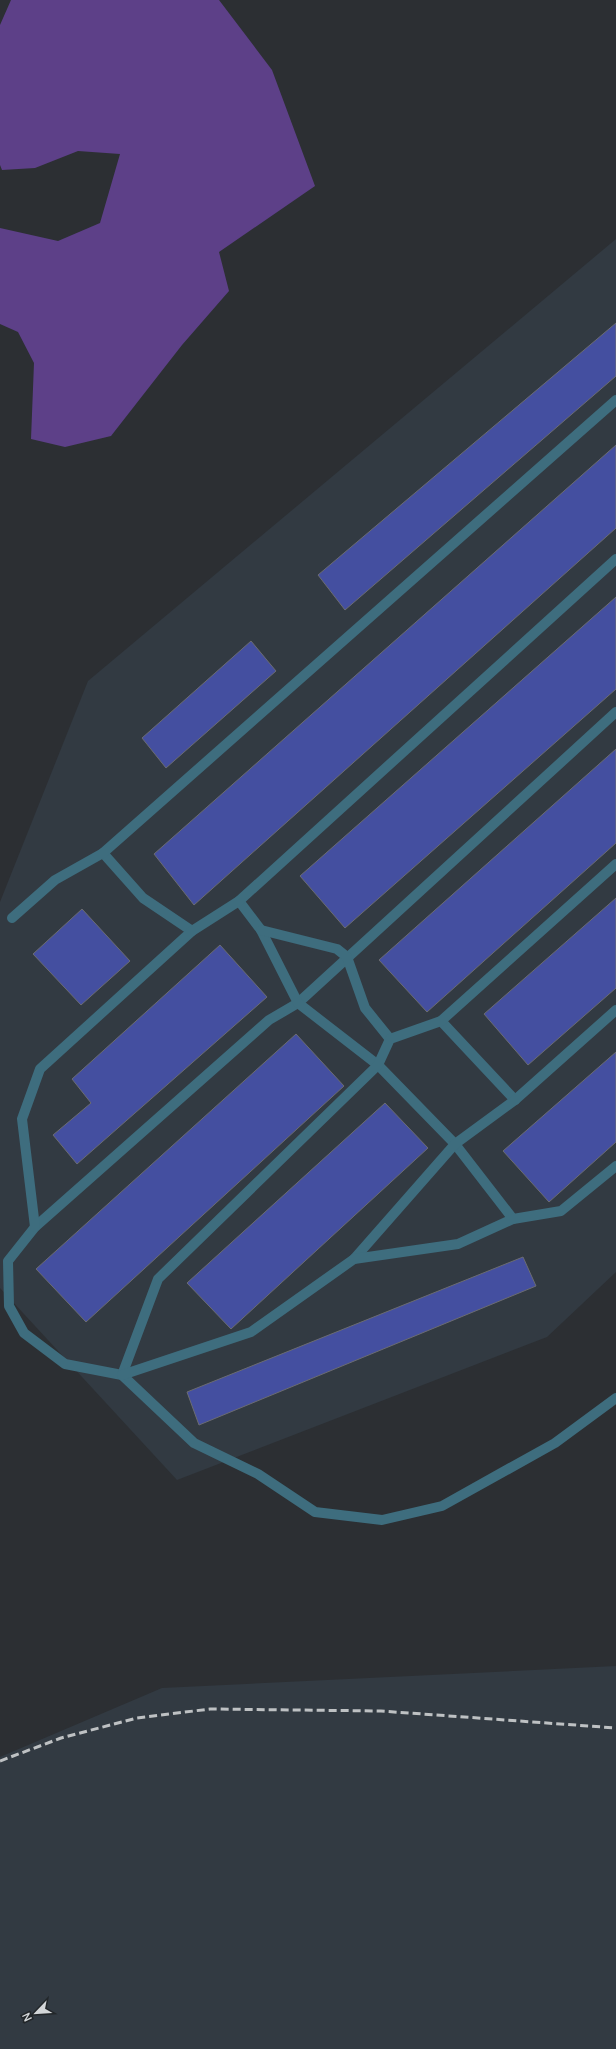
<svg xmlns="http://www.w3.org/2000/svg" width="616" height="2049" viewBox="0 0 616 2049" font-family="Manrope,sans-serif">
  <rect width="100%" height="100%" fill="#2c2f33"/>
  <!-- built -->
  <g fill="#323a42">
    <polygon points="616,239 616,1272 547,1337 177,1480 0,1288 0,902 88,681"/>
    <polygon points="616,1666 616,2049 0,2049 0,1757 162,1688"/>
  </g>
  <!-- green -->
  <polygon fill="#5d4088" points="11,0 219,0 272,70 315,186 219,252 229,291 182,345 111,436 65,447 31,439 34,363 18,332 0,324 0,228 58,241 100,223 120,154 78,151 35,168 2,170 0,165 0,25"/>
  <!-- building -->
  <g fill="#444fa0" stroke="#6b6c72">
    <polygon points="616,323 616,376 345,610 318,575"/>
    <polygon points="616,445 616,528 194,905 154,854"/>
    <polygon points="616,597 616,689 345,928 300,876"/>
    <polygon points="251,641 276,671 166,768 142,738"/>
    <polygon points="616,749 616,843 427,1012 379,960"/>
    <polygon points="616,898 616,988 528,1065 484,1014"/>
    <polygon points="82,909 130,961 81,1005 33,954"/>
    <polygon points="220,945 267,997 77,1164 53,1135 91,1103 72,1079"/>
    <polygon points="296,1034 344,1086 86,1322 36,1269"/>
    <polygon points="616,1052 616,1142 549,1202 503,1151"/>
    <polygon points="385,1103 428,1148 231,1329 187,1283"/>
    <polygon points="523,1257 536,1286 199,1425 187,1392"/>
  </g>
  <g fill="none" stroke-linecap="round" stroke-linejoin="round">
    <!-- lane -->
    <g stroke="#3e6d7e" stroke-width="10">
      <polyline points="616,712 298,1003 269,1020 35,1227 8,1261 9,1306 24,1333 65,1364 122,1375 194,1443 258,1474 315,1512 382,1520 442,1506 555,1443 616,1398"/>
      <polyline points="103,853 143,898 192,931"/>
      <polyline points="239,901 261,930 298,1003 378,1065 455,1144 513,1219"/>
      <polyline points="12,918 55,880 103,853 616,400"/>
      <polyline points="261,930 337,949 347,957 365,1008 390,1039"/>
      <polyline points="441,1021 515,1100"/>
      <polyline points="35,1227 22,1119 40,1069 192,931 239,901 616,559"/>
      <polyline points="354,1259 455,1144 515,1100 616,1010"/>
      <polyline points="122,1375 158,1279 378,1065 390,1039 441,1021 616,864"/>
      <polyline points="122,1375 251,1332 354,1259 458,1244 513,1219 561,1211 616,1166"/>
    </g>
    <!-- rail -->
    <polyline stroke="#bec1c3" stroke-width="3" stroke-dasharray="8 4" stroke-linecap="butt" points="0,1761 61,1738 137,1718 210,1709 381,1711 616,1728"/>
  </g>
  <!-- north arrow -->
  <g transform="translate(36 2013) rotate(245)" stroke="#222629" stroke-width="3" paint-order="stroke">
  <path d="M0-3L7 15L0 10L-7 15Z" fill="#d3d6d8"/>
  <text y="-6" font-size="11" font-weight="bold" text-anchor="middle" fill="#d3d6d8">N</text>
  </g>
</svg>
